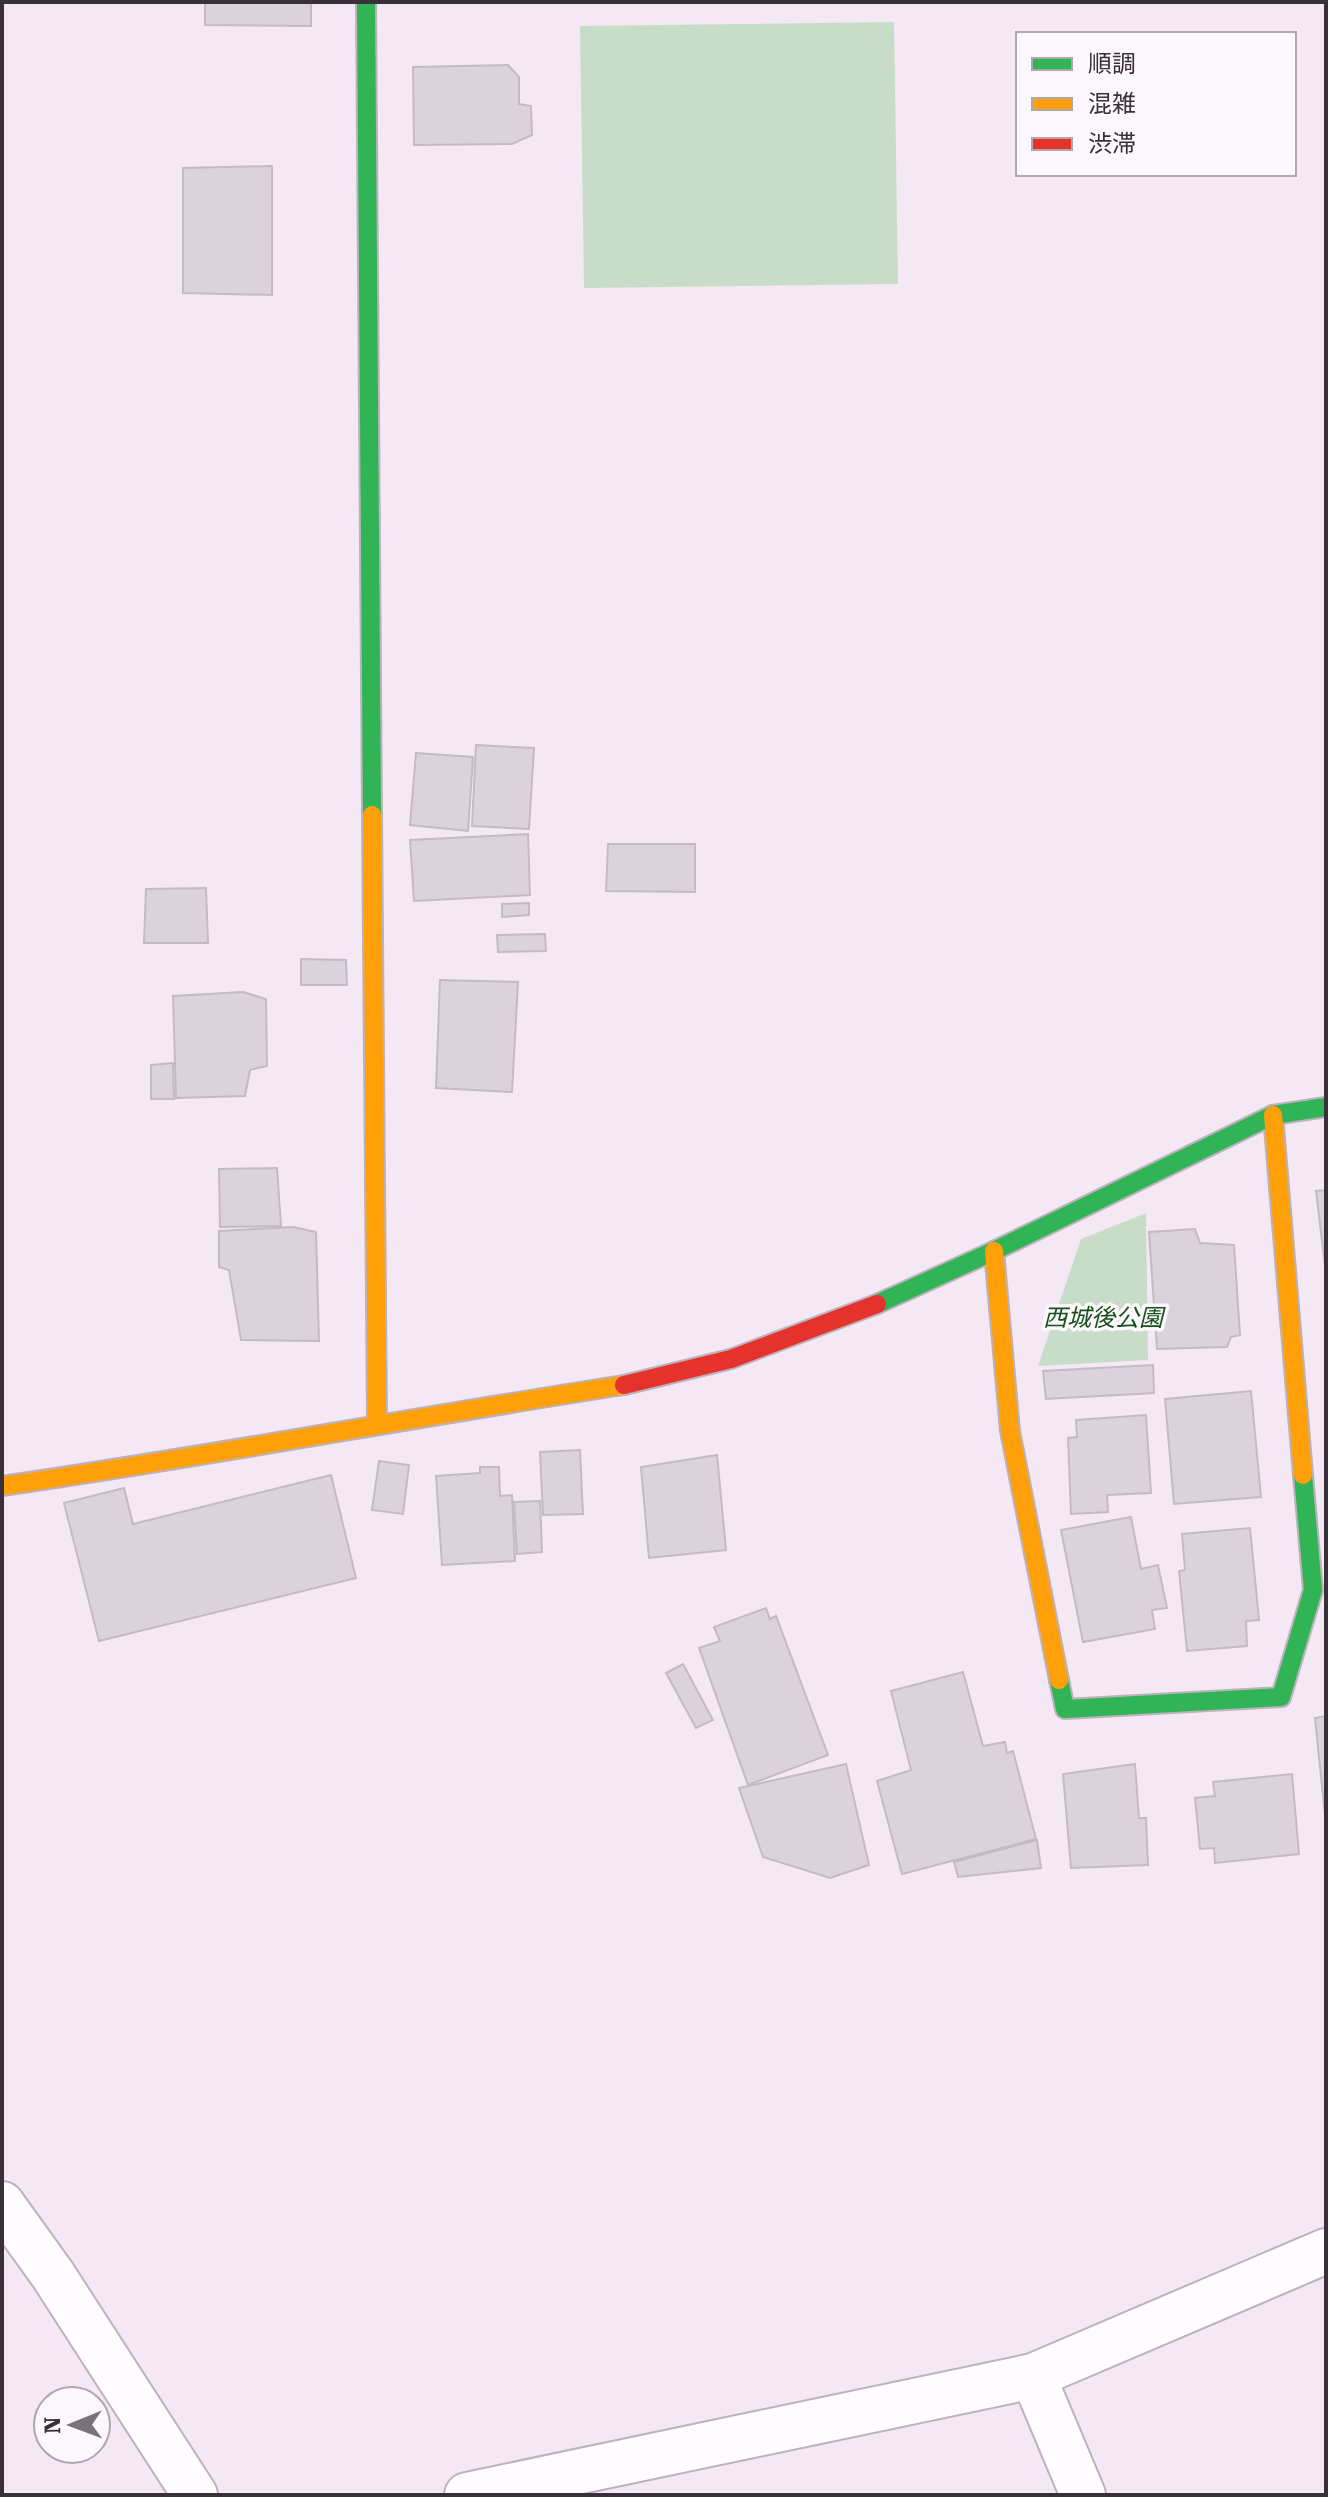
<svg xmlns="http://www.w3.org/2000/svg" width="1328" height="2497" viewBox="0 0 1328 2497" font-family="'Roboto Serif','Noto Sans JP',serif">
  <rect width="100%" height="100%" fill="#f5e8f5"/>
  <!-- green -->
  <g fill="#c8ddc7">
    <polygon points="894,22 898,284 584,288 580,26"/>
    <polygon points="1146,1213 1148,1360 1038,1366 1081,1239"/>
  </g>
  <!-- building -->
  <g fill="#dcd2dc" stroke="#c4bac4" stroke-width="2">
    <polygon points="205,2 311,2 311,26 205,25"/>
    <polygon points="508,65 519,77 519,104 531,106 532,135 512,144 414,145 413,67"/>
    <polygon points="272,166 272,295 183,293 183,168"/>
    <polygon points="476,745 534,748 529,829 472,826"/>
    <polygon points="416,753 473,757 468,831 410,825"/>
    <polygon points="528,834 530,895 414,901 410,840"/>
    <polygon points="608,844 695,844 695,892 606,891"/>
    <polygon points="206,888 208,943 144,943 146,889"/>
    <polygon points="529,903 529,915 502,917 502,904"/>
    <polygon points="545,934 546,951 498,952 497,935"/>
    <polygon points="301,959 346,960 347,985 301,985"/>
    <polygon points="440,980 518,982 512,1092 436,1088"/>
    <polygon points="243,992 266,999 267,1066 250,1070 245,1096 176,1098 173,996"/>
    <polygon points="173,1063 174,1099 151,1099 151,1065"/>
    <polygon points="277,1168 281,1226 220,1227 219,1169"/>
    <polygon points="1326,1190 1326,1266 1325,1266 1316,1191"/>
    <polygon points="293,1227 316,1232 319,1341 241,1340 229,1270 219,1267 219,1231"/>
    <polygon points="1195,1229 1200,1243 1234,1245 1240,1335 1231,1337 1227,1347 1157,1349 1149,1232"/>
    <polygon points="1153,1365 1154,1393 1046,1399 1043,1371"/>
    <polygon points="1251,1391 1261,1497 1174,1504 1165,1399"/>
    <polygon points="1146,1415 1151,1493 1107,1495 1108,1512 1071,1514 1068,1438 1077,1437 1076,1420"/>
    <polygon points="580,1450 583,1514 543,1515 540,1452"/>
    <polygon points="717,1455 726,1550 649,1558 641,1467"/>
    <polygon points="379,1461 409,1465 403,1514 372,1510"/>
    <polygon points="480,1467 499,1467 500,1496 512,1495 515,1561 442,1565 436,1476 480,1473"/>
    <polygon points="331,1475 356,1578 99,1641 64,1503 124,1488 133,1524"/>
    <polygon points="540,1501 542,1552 517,1554 514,1502"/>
    <polygon points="1131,1517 1141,1569 1158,1565 1167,1608 1152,1610 1155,1629 1083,1642 1061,1530"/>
    <polygon points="1250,1528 1259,1620 1246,1621 1247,1646 1187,1651 1179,1571 1185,1570 1182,1534"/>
    <polygon points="766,1608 770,1619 776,1616 828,1755 748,1785 699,1648 720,1641 714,1627"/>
    <polygon points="683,1664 713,1720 696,1728 666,1673"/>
    <polygon points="963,1672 983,1746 1005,1742 1007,1753 1013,1751 1036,1839 902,1874 877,1781 911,1770 891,1691"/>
    <polygon points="1326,1716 1326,1826 1315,1718"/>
    <polygon points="846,1764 869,1865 830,1878 763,1857 739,1788"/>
    <polygon points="1135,1764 1139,1818 1146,1818 1148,1865 1071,1868 1063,1774"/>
    <polygon points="1292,1774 1299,1854 1215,1863 1214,1848 1200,1849 1195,1798 1215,1796 1213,1782"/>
    <polygon points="1037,1840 1041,1868 958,1877 954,1862"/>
  </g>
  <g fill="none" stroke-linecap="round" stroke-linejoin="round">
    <defs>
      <g id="street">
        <polyline points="2,2204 53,2275 195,2495"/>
        <polyline points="1033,2376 1083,2495"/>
        <polyline points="467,2495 1033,2376 1326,2251"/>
      </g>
      <g id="fast">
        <polyline points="366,2 372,815"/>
        <polyline points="877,1304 994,1251 1273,1115 1326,1107"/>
        <polyline points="1059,1680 1065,1709 1281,1697 1313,1590 1303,1475"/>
      </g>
      <g id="slow">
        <polyline points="372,815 377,1423"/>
        <polyline points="1273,1115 1303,1475"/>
        <polyline points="994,1251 1010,1431 1059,1680"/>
        <path d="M2,1486C210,1456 416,1417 624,1385"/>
      </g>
      <polyline id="jam" points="624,1385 731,1359 877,1304"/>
    </defs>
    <!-- street casing -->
    <use href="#street" stroke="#bcb2bc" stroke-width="48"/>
    <!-- fast casing -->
    <use href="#fast" stroke="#bcb2bc" stroke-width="22"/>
    <!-- slow casing -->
    <use href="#slow" stroke="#bcb2bc" stroke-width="22"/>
    <!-- jam casing -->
    <use href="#jam" stroke="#bcb2bc" stroke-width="22"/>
    <!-- street -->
    <use href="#street" stroke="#fefcfe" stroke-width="44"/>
    <!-- fast -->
    <use href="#fast" stroke="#30b455" stroke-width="18"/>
    <!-- slow -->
    <use href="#slow" stroke="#ff9f0a" stroke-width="18"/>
    <!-- jam -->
    <use href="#jam" stroke="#e5322d" stroke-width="18"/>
  </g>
  <g text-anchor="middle" stroke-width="7" stroke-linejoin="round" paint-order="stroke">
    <!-- park labels -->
    <g font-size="24" font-style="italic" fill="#155118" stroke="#fcf7fc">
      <text x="1103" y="1326">西城後公園</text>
    </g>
  </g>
  <!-- border -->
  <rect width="1328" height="2497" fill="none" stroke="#393039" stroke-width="8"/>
  <!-- legend -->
  <rect x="1016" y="32" width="280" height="144" fill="#fcf7fc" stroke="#aea7ae" stroke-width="2"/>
  <rect x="1032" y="58" width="40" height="12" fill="#30b455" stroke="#aea7ae" stroke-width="2"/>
  <text x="1088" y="72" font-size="24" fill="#393039">順調</text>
  <rect x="1032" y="98" width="40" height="12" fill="#ff9f0a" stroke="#aea7ae" stroke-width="2"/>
  <text x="1088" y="112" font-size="24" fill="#393039">混雑</text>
  <rect x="1032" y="138" width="40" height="12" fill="#e5322d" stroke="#aea7ae" stroke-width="2"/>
  <text x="1088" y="152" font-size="24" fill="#393039">渋滞</text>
  <!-- north arrow -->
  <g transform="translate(72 2425) rotate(269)"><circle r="38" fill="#fcf7fc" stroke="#aea7ae" stroke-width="2"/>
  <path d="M0-6L14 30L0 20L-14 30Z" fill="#7b707b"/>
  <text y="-12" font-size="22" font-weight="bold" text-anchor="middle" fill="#393039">N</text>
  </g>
</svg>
